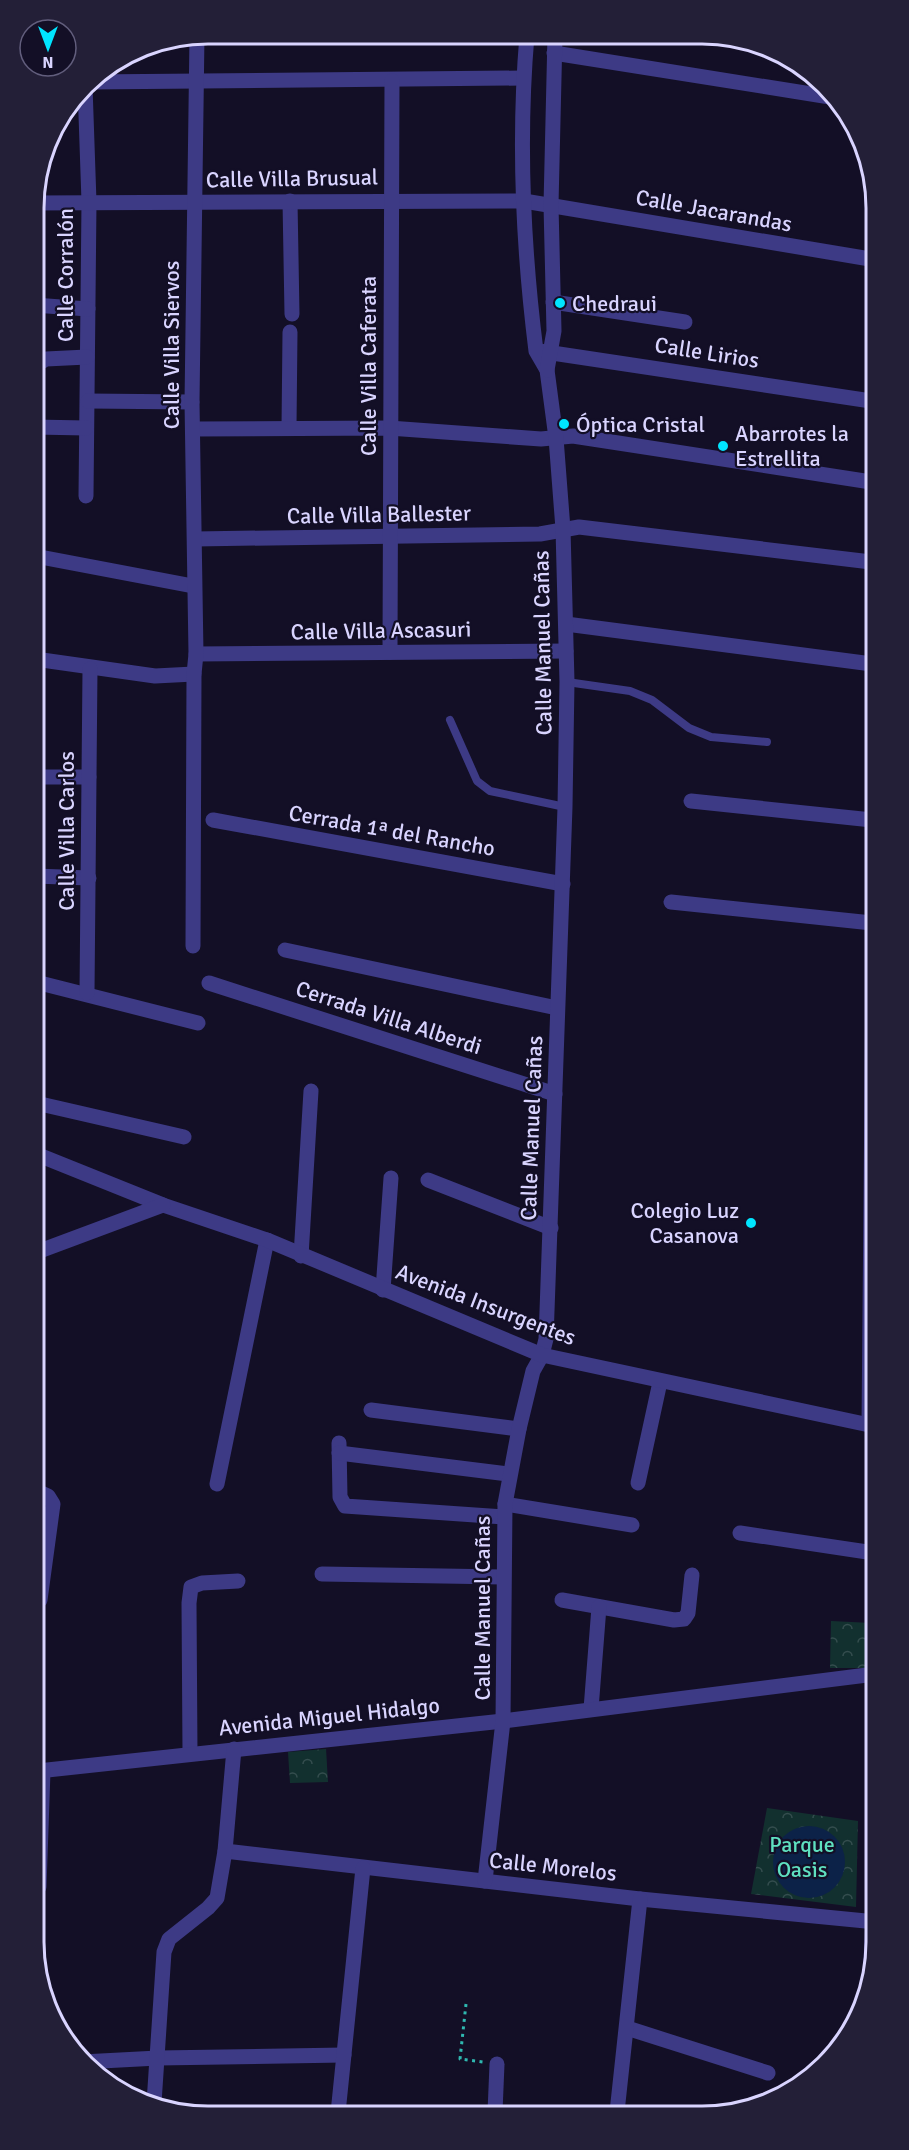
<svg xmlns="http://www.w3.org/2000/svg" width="909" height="2150" viewBox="0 0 909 2150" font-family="Signika,sans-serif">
  <defs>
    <pattern id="park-crowns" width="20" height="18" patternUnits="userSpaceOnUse" patternTransform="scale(1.5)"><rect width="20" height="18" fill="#12302f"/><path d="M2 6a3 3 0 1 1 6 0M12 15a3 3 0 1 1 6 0" fill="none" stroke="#344d4e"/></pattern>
  </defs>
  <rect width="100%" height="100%" fill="#130f26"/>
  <!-- park -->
  <g fill="url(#park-crowns)">
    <polygon points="831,1621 871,1623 868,1668 830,1668"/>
    <polygon points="326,1749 328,1782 290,1783 288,1752"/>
    <polygon points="767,1808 858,1821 856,1907 751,1894"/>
  </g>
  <!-- water -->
  <circle fill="#0c2248" cx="809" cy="1862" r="36"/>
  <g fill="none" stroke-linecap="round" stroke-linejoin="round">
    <!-- path -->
    <polyline stroke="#2fb8b0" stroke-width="3" stroke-dasharray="3 4.5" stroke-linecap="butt" points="466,2004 460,2059 483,2062"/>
    <!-- service -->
    <g stroke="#3d3a85" stroke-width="8">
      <polyline points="567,682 630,691 652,700 689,728 711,737 767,742"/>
      <polyline points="450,720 477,781 490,791 565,807"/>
    </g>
    <!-- minor -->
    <g stroke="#3d3a85" stroke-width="15">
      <polyline points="554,53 830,97"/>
      <polyline points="88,82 523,78"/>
      <polyline points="85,86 89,202 86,496"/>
      <polyline points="290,201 292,314"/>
      <polyline points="33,203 524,201 870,259"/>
      <polyline points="553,302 685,322"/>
      <polyline points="34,305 88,309"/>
      <polyline points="539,351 871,401"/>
      <polyline points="34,366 46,359 87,357"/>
      <polyline points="88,401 192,402"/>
      <polyline points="34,427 86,428"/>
      <polyline points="289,427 290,332"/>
      <polyline points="194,429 389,428 541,439 573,436 871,482"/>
      <polyline points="195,539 540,534 579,527 871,562"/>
      <polyline points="35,556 193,586"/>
      <polyline points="566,624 872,664"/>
      <polyline points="390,652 392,81"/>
      <polyline points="196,654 566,651"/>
      <polyline points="35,659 155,676 194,674"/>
      <polyline points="35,777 89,777"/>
      <polyline points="691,801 872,820"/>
      <polyline points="213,820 563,884"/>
      <polyline points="35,876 89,878"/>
      <polyline points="671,902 872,923"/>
      <polyline points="193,946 194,674 196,654 192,402 197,35"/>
      <polyline points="285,950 557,1008"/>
      <polyline points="36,982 198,1023"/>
      <polyline points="209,983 555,1094"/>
      <polyline points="87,993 90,669"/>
      <polyline points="36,1103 184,1137"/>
      <polyline points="428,1180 551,1228"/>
      <polyline points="301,1256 311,1091"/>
      <polyline points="383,1290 391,1178"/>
      <polyline points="371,1410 519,1429"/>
      <polyline points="869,1425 873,973"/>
      <polyline points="339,1443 340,1497 345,1506 504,1517"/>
      <polyline points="339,1453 508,1474"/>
      <polyline points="638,1483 660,1382"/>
      <polyline points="217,1484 267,1240"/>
      <polyline points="37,1491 48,1496 53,1504 40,1600"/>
      <polyline points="505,1504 632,1525"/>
      <polyline points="740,1533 874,1553"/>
      <polyline points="322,1574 503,1577"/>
      <polyline points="562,1600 674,1620 684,1619 688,1613 692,1575"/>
      <polyline points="591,1709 599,1607"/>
      <polyline points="190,1753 189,1603 191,1587 202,1583 238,1581"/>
      <polyline points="38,1771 503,1721 875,1674"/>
      <polyline points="225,1851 640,1899 876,1922"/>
      <polyline points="485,1881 503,1721 505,1504 519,1429 533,1371 542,1355"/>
      <polyline points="39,1887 43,1771"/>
      <polyline points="870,1979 875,1883"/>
      <polyline points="627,2028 768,2073"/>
      <polyline points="82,2062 158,2058 344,2055"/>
      <polyline points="154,2103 164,1952 169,1939 208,1908 217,1898 225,1851 234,1749"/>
      <polyline points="495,2112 497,2064"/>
      <polyline points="617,2112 640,1899"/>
      <polyline points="338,2113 363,1868"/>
    </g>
    <!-- tertiary -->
    <g stroke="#3d3a85" stroke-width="15">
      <path d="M527,35C518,140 523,247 536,351L547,370L556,438L563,529L567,682L565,807L546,1339L542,1355"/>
      <polyline points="547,370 554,331 551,205 555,35"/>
      <polyline points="36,1154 163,1205 267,1240 542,1355 874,1426"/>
      <polyline points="37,1252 163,1205"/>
    </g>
  </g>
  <!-- markers -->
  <g fill="#00e5ff" stroke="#130f26" stroke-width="2">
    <circle cx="560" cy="303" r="6"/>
    <circle cx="564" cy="424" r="6"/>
    <circle cx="723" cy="446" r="6"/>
    <circle cx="751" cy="1223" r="6"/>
  </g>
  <g text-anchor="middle" stroke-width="4.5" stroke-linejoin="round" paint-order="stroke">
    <!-- street labels -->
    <g font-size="22" fill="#d9d4ff" stroke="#130f26">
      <text transform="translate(292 178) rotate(-1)" y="8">Calle Villa Brusual</text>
      <text transform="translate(714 210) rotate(10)" y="8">Calle Jacarandas</text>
      <text transform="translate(65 275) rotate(-90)" y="8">Calle Corralón</text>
      <text transform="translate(171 345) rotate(-90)" y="8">Calle Villa Siervos</text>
      <text transform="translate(707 352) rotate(9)" y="8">Calle Lirios</text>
      <text transform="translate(368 366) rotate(-90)" y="8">Calle Villa Caferata</text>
      <text transform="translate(379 514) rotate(-1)" y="8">Calle Villa Ballester</text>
      <text transform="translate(381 630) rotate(-1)" y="8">Calle Villa Ascasuri</text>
      <text transform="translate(542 643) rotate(-91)" y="8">Calle Manuel Cañas</text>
      <text transform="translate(392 830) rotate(10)" y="8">Cerrada 1ª del Rancho</text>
      <text transform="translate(66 831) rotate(-90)" y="8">Calle Villa Carlos</text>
      <text transform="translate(389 1017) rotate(18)" y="8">Cerrada Villa Alberdi</text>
      <text transform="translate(531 1128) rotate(-88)" y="8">Calle Manuel Cañas</text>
      <text transform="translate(486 1304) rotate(21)" y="8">Avenida Insurgentes</text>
      <text transform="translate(482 1608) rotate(-90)" y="8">Calle Manuel Cañas</text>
      <text transform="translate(329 1716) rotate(-6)" y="8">Avenida Miguel Hidalgo</text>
      <text transform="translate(553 1866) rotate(6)" y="8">Calle Morelos</text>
    </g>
    <!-- poi labels -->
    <g font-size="22" fill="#d9d4ff" stroke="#130f26" text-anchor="start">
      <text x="572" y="311">Chedraui</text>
      <text x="576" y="432">Óptica Cristal</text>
      <text x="735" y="441">Abarrotes la<tspan x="735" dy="25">Estrellita</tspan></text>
      <text x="739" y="1218" text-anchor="end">Colegio Luz<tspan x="739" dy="25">Casanova</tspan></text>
    </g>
    <!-- park labels -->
    <g font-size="22" fill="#5fe0c0" stroke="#130f26">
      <text x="802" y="1852">Parque<tspan x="802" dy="25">Oasis</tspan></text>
    </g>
  </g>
  <!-- crop -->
  <path d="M0 0H909V2150H0ZM208 44H702A164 164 0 0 1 866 208V1942A164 164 0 0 1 702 2106H208A164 164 0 0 1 44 1942V208A164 164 0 0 1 208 44Z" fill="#231f37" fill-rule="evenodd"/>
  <path fill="none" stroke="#d9d4ff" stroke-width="3" d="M208 44H702A164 164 0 0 1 866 208V1942A164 164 0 0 1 702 2106H208A164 164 0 0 1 44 1942V208A164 164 0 0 1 208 44Z"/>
  <!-- north arrow -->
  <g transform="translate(48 48) rotate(180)"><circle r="28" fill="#130f26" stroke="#625e7d" stroke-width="1.5"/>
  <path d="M0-4.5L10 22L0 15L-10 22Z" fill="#00e5ff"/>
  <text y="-9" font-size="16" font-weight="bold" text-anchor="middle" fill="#d9d4ff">N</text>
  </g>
</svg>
